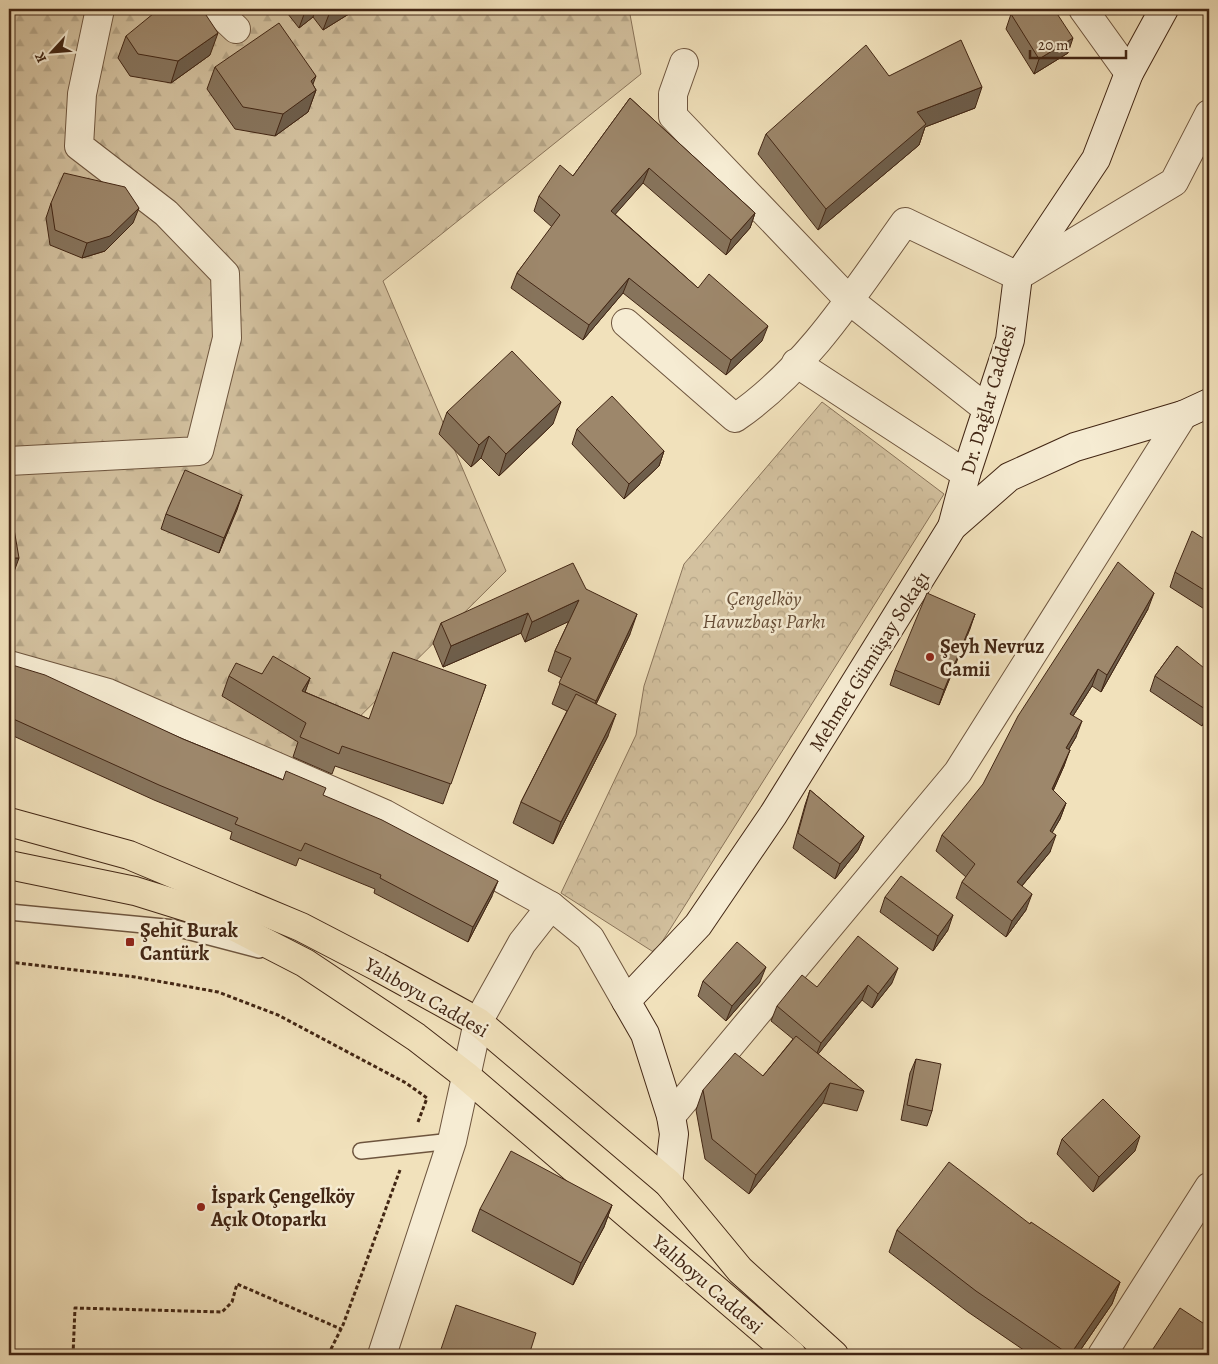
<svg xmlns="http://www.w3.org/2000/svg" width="1218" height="1364" viewBox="0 0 1218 1364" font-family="Alegreya,serif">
  <defs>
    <pattern id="forest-firs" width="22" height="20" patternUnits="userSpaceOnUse" patternTransform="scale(1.25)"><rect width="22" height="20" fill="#d3c19f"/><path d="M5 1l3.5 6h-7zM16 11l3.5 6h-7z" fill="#b6a688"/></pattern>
    <pattern id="park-crowns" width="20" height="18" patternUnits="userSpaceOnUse" patternTransform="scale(1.25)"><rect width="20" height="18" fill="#d3c19f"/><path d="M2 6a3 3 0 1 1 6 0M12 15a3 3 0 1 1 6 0" fill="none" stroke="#b6a688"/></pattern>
  </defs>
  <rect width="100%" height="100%" fill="#f1e1bb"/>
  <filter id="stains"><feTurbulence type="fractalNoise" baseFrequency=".004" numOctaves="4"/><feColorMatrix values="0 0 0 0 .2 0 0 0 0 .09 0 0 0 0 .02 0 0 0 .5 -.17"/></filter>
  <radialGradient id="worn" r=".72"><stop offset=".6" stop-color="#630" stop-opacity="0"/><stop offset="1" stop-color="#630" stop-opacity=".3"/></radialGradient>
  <!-- forest -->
  <polygon fill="url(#forest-firs)" stroke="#8a745a" points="9,9 629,9 641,74 383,281 506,571 293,783 9,661"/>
  <!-- park -->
  <polygon fill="url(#park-crowns)" stroke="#8a745a" points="822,402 944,494 655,953 561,893 636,735 644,686 684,564"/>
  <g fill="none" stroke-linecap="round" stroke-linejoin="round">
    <defs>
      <g id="lane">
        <polyline points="9,912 175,928 259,950"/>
        <polyline points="361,1151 452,1141"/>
      </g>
      <g id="street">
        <polyline points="215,9 236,29"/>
        <polyline points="1083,9 1129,73"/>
        <polyline points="684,63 673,94 673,116 849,300 987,409"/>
        <path d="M626,323L735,418C807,369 855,292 905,222L1018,276L1174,182L1209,114"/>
        <polyline points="796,363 966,474"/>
        <polyline points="9,461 199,451 227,338 225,274 166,213 79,146 82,94 100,9"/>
        <polyline points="9,665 108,693 385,814 551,906 590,938 626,1001"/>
        <polyline points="671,1116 958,772 1183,415"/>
        <polyline points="382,1355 452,1141 478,1022 522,943 551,906"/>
        <polyline points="1102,1355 1209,1187"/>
      </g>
      <g id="secondary">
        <polyline points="952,527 966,474 1010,340 1018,276 1096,159 1129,73 1164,9"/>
        <polyline points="668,1183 674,1134 671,1116 645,1034 626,1001 698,925 773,815 952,527 1009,477 1075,447 1183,415 1209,403"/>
      </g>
      <g id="primary">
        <polyline points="9,822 129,855 301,927 378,967 478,1022 668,1183 740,1270 834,1355"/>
        <polyline points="9,865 135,891 212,915 305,963 416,1037 465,1075 792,1355"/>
      </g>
    </defs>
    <!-- lane casing -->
    <use href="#lane" stroke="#6e553e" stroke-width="18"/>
    <!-- street casing -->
    <use href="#street" stroke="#6e553e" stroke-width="30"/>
    <!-- secondary casing -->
    <use href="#secondary" stroke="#422614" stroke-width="30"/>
    <!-- primary casing -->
    <use href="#primary" stroke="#422614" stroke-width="30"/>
    <!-- path -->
    <g stroke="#422614" stroke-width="3" stroke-dasharray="4 2.5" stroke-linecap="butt">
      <polyline points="9,962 135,977 218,992 278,1015 406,1083 427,1098 418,1122"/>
      <polyline points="73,1355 75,1308 222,1312 232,1302 237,1284 341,1329"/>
      <polyline points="328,1355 343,1325 400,1170"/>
    </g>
    <!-- lane -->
    <use href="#lane" stroke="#f6ecd3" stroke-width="15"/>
    <!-- street -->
    <use href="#street" stroke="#f6ecd3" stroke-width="28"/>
    <!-- secondary -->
    <use href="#secondary" stroke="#f6ecd3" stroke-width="28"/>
    <!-- primary -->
    <use href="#primary" stroke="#f1e1bb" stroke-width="28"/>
  </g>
  <!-- wall -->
  <g fill="#87745c" stroke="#422614">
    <polygon points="284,9 353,9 352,12 323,30 313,17 299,28"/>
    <polygon points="1011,14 1068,53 1034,74 1006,29"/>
    <polygon points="126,36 210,55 171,83 130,76 118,58"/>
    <polygon points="215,67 313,85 316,90 308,112 275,136 235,129 207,89"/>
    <polygon points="889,76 975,108 925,127 919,145 818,230 758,154 766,134"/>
    <polygon points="630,98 755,213 750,228 726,255 643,183 615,214 698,288 762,341 726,375 623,293 583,340 511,288 517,273 552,227 534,211 539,196 573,176"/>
    <polygon points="51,203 133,223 105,251 82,258 50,245 46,218"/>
    <polygon points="447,412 553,424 499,476 481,458 471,467 439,434"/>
    <polygon points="577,429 664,451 659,466 624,499 572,444"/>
    <polygon points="242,495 219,553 161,529 166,514"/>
    <polygon points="1209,542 1209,612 1170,587 1175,572"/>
    <polygon points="586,589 630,634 596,704 608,736 553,844 513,823 521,802 567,711 552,704 562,678 548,671 555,651 569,621 525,642 521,633 443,667 433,643 441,623"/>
    <polygon points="1148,609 1101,692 1092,686 1073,716 1076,737 1069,749 1064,766 1053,791 1066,803 1060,819 1052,832 1050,852 1022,886 1026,910 1006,937 956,898 962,882 966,877 936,851 942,835"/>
    <polygon points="975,614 939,705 890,685 895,670"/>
    <polygon points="1177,646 1209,716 1202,726 1150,691 1155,676"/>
    <polygon points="9,664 183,739 323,796 492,896 468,942 374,893 375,889 299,858 296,866 230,839 232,832 154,800 9,734"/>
    <polygon points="262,674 310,678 305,692 369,719 486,685 443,804 335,766 332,774 293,757 298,742 222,696 229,676"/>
    <polygon points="810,790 864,836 858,850 835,879 793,848 805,805"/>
    <polygon points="885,897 948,930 933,951 880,912"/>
    <polygon points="703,981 760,982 726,1021 698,996"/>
    <polygon points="892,983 872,1008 862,1000 818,1054 864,1091 857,1111 823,1103 749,1194 705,1159 696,1110 703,1090 763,1076 793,1039 771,1021 777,1006 817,987"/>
    <polygon points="916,1059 932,1111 927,1126 901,1120 910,1073"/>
    <polygon points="1062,1139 1135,1151 1093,1192 1057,1154"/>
    <polygon points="612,1205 604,1227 573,1285 472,1231 480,1209"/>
    <polygon points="1030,1224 1120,1282 1112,1304 1077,1355 1031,1355 968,1312 889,1252 897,1230"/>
  </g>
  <!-- shaded-wall -->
  <g fill="#6e5e4b" stroke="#422614">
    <polygon points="306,9 316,9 313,17 299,28"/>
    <polygon points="331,9 353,9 352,12 323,30"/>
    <polygon points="218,33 210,55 171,83 178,61"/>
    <polygon points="1073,38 1068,53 1034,74 1039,59"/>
    <polygon points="316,76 309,95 316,90 308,112 275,136 283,114 311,81"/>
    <polygon points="982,87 975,108 925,127 919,145 818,230 826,209 917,112"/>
    <polygon points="649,168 643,183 605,226 611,211"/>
    <polygon points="139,208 133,223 105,251 82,258 87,243"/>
    <polygon points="755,213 750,228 726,255 731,240"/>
    <polygon points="629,278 623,293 583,340 589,325"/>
    <polygon points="768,326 762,341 726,375 731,360"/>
    <polygon points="561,402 553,424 499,476 506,454"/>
    <polygon points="489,436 481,458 471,467 479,445"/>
    <polygon points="664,451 659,466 624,499 629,484"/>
    <polygon points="242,495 237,510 219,553 224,538"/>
    <polygon points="9,558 19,558 11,580 9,580"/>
    <polygon points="1154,593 1148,609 1101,692 1107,675"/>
    <polygon points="579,600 572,620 525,642 532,622"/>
    <polygon points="528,613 521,633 443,667 451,646"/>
    <polygon points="637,614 630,634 588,721 596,701"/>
    <polygon points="975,614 970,629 939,705 944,690"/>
    <polygon points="1098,669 1092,686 1064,730 1070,714"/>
    <polygon points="310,678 303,698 302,691"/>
    <polygon points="1209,709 1209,716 1202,726 1208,711"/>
    <polygon points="616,714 608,736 553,844 561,822"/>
    <polygon points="1082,721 1076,737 1060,764 1066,748"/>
    <polygon points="1070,750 1064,766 1046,806 1052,789"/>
    <polygon points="1066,803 1060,819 1044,847 1050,831"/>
    <polygon points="1056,835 1050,852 1011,899 1017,882"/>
    <polygon points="864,836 858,850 835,879 840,864"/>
    <polygon points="498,881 492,896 468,942 473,927"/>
    <polygon points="1032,894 1026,910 1006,937 1012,921"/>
    <polygon points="953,915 948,930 933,951 938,936"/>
    <polygon points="766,967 760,982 726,1021 732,1006"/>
    <polygon points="898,968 892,983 872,1008 878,994"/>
    <polygon points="868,985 862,1000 815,1058 821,1043"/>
    <polygon points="830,1083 823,1103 749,1194 756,1175"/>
    <polygon points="1140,1136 1135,1151 1093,1192 1099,1177"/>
    <polygon points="612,1205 604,1227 573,1285 581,1263"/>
    <polygon points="1120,1282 1112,1304 1077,1355 1070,1355"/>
  </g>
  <!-- building -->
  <g fill="#9d876b" stroke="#422614">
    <polygon points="159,9 202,9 218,33 178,61 138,54 126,36"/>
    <polygon points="1022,9 1054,9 1073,38 1039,59 1011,14"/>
    <polygon points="279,23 316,76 311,81 316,90 283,114 243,107 215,67"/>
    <polygon points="961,40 982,87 917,112 926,124 826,209 766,134 866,45 889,76"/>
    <polygon points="630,98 755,213 731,240 649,168 611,211 698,288 709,274 768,326 731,360 629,278 589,325 517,273 560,215 539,196 560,165 573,176"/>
    <polygon points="64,173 125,187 139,208 110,236 87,243 55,230 51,203"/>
    <polygon points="512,351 561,402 506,454 489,436 479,445 447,412"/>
    <polygon points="612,396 664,451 629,484 577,429"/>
    <polygon points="185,470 242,495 224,538 166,514"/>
    <polygon points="9,500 19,558 9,558"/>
    <polygon points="1192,531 1209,542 1209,593 1175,572"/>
    <polygon points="1118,562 1154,593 1107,675 1098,669 1070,714 1082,721 1066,748 1070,750 1052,789 1066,803 1050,831 1056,835 1017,882 1032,894 1012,921 962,882 975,864 942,835 983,784 1018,716"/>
    <polygon points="573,563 586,589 637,614 596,701 559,683 571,658 555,651 579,600 532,622 528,613 451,646 441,623"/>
    <polygon points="927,593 975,614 944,690 895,670"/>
    <polygon points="1177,646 1209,672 1209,709 1208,711 1155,676"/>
    <polygon points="393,652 486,685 451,784 342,746 339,754 300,737 306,723 229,676 236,663 262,674 273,656 310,678 302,691 369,719"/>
    <polygon points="9,664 45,675 183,739 283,780 286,771 326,788 323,795 382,820 498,881 473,927 380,878 381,875 305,843 301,851 235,824 238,818 159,785 9,717"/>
    <polygon points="576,694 616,714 561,822 521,802"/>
    <polygon points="810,790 864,836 840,864 798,833"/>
    <polygon points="901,876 953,915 938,936 885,897"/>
    <polygon points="858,936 898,968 878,994 868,985 821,1043 777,1006 802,975 817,987"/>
    <polygon points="737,942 766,967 732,1006 703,981"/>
    <polygon points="796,1036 864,1091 830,1083 756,1175 712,1139 703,1090 735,1053 763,1076"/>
    <polygon points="916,1059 941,1064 932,1111 907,1105"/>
    <polygon points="1103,1099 1140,1136 1099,1177 1062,1139"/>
    <polygon points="511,1151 612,1205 581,1263 480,1209"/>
    <polygon points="949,1162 1030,1224 1031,1222 1120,1282 1070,1355 976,1291 897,1230"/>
    <polygon points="456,1305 536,1333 529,1355 439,1355"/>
    <polygon points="1180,1308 1209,1327 1209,1355 1149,1355"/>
  </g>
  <!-- markers -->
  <g fill="#8f2418" stroke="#f6ecd3" stroke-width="2">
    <circle cx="930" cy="657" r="5"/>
    <rect x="125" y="937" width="10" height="10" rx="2.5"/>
    <circle cx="201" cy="1207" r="5"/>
  </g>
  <g text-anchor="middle" stroke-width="5" stroke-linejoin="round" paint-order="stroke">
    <!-- street labels -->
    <g font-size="20" fill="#422614" stroke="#f6ecd3">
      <text transform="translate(988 399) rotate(-74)" y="7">Dr. Dağlar Caddesi</text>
      <text transform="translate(869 661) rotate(-58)" y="7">Mehmet Gümüşay Sokağı</text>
      <text transform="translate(427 997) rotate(30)" y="7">Yalıboyu Caddesi</text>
      <text transform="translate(708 1284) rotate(41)" y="7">Yalıboyu Caddesi</text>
    </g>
    <!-- park labels -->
    <g font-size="20" font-style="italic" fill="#664d37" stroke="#f6ecd3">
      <text x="764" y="605">Çengelköy<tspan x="764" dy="23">Havuzbaşı Parkı</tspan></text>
    </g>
    <!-- poi labels -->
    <g font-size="20" font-weight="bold" fill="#422614" stroke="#f6ecd3" text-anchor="start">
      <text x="940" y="653">Şeyh Nevruz<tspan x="940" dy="23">Camii</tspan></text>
      <text x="140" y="937">Şehit Burak<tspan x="140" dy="23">Cantürk</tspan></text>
      <text x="211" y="1203">İspark Çengelköy<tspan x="211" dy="23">Açık Otoparkı</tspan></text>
    </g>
  </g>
  <!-- margin -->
  <rect width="1218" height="1364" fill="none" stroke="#f1e1bb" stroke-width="30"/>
  <rect x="10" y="10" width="1198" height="1344" fill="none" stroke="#422614" stroke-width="2.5"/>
  <rect x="15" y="15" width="1188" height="1334" fill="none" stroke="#422614"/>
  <!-- north arrow -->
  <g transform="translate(52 52) rotate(244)" stroke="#f6ecd3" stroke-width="4" paint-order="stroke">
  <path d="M0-4L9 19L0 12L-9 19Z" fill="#422614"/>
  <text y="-8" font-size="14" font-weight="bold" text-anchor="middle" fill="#422614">K</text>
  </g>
  <!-- scale -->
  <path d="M1030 50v8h96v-8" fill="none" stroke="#422614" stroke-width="2.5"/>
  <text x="1038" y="50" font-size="15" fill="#422614" stroke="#f6ecd3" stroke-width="4" paint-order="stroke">20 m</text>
  <rect width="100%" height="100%" filter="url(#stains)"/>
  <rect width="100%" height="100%" fill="url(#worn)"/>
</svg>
